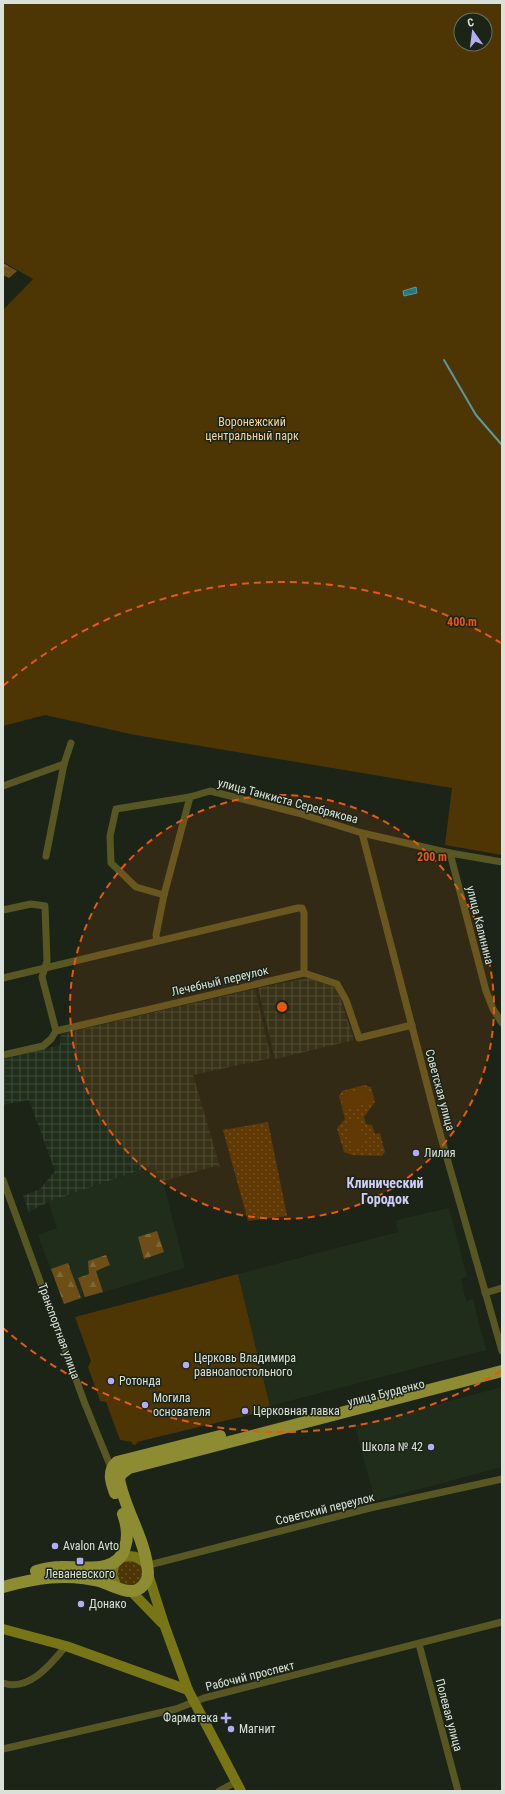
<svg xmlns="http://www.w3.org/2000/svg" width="505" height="1794" viewBox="0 0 505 1794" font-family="'Roboto Condensed',sans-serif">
  <defs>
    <pattern id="industrial-grid" width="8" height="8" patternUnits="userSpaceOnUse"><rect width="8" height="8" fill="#202d1b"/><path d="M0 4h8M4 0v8" fill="none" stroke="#404b3b"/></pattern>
    <pattern id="grass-dots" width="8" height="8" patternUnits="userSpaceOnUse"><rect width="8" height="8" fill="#4e3504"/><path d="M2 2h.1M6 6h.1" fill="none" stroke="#675228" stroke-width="1.8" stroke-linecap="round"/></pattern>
    <pattern id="forest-firs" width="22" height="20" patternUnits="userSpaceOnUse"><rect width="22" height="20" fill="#6d4e17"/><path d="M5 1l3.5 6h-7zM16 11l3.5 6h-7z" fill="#816738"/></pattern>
    <pattern id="water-ripples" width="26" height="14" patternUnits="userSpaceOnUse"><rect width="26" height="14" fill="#227c80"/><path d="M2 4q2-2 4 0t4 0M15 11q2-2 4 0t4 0" fill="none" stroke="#306364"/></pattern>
  </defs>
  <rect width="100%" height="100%" fill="#1b2417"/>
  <!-- built -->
  <g fill="#202d1b">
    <polygon points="156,1165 158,1177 163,1181 185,1268 64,1304 38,1235 57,1228 48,1202"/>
    <polygon points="449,1208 467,1277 461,1279 466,1301 473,1299 486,1350 270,1406 238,1274 398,1232 396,1220"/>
    <polygon points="502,1387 502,1467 375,1501 355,1426"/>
  </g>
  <!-- industrial -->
  <g fill="url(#industrial-grid)">
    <polygon points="308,978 337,988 354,1040 275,1059 258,988"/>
    <polygon points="255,989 271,1058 193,1075 220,1167 212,1167 163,1181 158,1177 155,1165 48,1202 29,1212 23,1196 40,1189 55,1171 29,1100 3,1105 3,1059 60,1045 61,1034"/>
  </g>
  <!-- grass -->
  <g fill="url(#grass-dots)">
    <polygon points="364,1085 371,1087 375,1102 364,1117 366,1124 372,1125 375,1134 380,1133 385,1152 382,1156 352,1155 344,1152 337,1128 345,1119 339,1096 342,1091"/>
    <polygon points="268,1122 287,1216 248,1221 223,1130"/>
    <circle cx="130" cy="1573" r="13"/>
  </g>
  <!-- forest -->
  <g fill="url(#forest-firs)">
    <polygon points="3,263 17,271 9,278 3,275"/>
    <polygon points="157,1231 164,1252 144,1259 138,1237"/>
    <polygon points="106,1255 110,1265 96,1271 103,1292 85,1297 78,1278 89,1274 88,1261"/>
    <polygon points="68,1263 81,1298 64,1304 51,1269"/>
  </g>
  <!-- park -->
  <g fill="#4e3504" fill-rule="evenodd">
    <path d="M3,3H502V855L445,845L452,788L135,735L45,715L3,726V310L33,279L3,262ZM461,20H485V44H461Z"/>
    <polygon points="368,1087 373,1100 345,1110 340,1096"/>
    <polygon points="358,1119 365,1145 353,1149 346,1123"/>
    <polygon points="238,1274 270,1406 253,1414 137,1442 136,1445 132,1444 132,1442 120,1440 106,1402 100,1401 88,1367 91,1361 75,1317"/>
  </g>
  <!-- water -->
  <polygon fill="url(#water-ripples)" stroke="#599a9a" points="416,287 417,293 404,296 403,291"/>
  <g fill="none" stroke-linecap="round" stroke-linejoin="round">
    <!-- stream -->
    <polyline stroke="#599a9a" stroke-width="2" points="444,360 476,415 502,445"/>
    <!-- street -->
    <g stroke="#585723" stroke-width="7">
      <polyline points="64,764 71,743"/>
      <polyline points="3,786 64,764 46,856"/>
      <polyline points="362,833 437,1123 502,1351"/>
      <polyline points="450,853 486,991 493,1009 502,1023"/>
      <polyline points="164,895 136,887 111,863 110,836 116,809 190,797"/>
      <polyline points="3,910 31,904 45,906 47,961 42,977 56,1031"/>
      <polyline points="157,941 156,935 164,895 190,797 210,791 298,813 362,833 450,853 502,862"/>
      <polyline points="3,978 298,908 302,908 304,913 304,973"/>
      <polyline points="3,1055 43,1046 51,1039 56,1031 304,973 337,984 346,1000 359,1038 412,1025"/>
      <polyline points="3,1180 85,1404 112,1470"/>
      <polyline points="485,1293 502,1288"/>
      <polyline points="153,1564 370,1508 502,1479"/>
      <polyline points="419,1644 458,1791"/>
      <path d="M3,1683C29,1692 51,1664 66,1646"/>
      <polyline points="3,1749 176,1709 204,1698 502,1622"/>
      <polyline points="219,1791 236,1782"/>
    </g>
    <!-- secondary -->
    <g stroke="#787517" stroke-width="10">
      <path d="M120,1558C131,1554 140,1556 147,1566"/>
      <polyline points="115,1562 112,1575 117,1587"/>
      <polyline points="148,1574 164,1624 188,1690 241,1791"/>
      <polyline points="131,1591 162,1623"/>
      <polyline points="3,1629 66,1646 188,1690"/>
    </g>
    <!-- primary -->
    <g stroke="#8e8c33" stroke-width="12">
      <path d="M115,1493C111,1482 107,1471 117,1462L220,1436"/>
      <path d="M36,1571C44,1569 52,1567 60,1567C82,1566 118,1575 125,1547C129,1535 127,1525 123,1514"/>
      <path d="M3,1587C35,1578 66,1573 99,1581C109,1584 123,1592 131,1591C141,1591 148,1582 148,1573C146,1540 125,1511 119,1479L121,1474L129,1468L502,1371"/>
    </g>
  </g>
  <!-- distance rings -->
  <circle cx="282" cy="1007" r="212" fill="#e8590c" fill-opacity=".12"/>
  <g fill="none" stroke="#e8590c" stroke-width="2" stroke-dasharray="7 5">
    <circle cx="282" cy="1007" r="212"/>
    <path d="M501 1371A425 425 0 0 1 3 1328M3 686A425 425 0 0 1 501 643"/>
  </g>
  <!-- markers -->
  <g fill="#b5acf8" stroke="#1b2417" stroke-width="1.5">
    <circle cx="416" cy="1153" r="4"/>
    <circle cx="186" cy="1365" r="4"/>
    <circle cx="111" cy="1381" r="4"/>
    <circle cx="145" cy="1405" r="4"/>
    <circle cx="245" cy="1411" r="4"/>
    <circle cx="431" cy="1447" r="4"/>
    <circle cx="55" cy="1546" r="4"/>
    <rect x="76" y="1557" width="8" height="8" rx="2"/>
    <circle cx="81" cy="1604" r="4"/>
    <path d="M224 1712h4v4h4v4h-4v4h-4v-4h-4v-4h4z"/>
    <circle cx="231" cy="1729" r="4"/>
  </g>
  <g text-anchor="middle" stroke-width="3" stroke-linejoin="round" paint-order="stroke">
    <!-- park labels -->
    <g font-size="12" fill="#f6d39e" stroke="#1b2417">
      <text x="252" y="426">Воронежский<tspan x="252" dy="14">центральный парк</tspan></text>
    </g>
    <!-- street labels -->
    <g font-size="12" fill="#dae1d8" stroke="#1b2417">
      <text transform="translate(288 801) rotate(15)" y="4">улица Танкиста Серебрякова</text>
      <text transform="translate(480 925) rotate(76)" y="4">улица Калинина</text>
      <text transform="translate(220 981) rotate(-13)" y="4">Лечебный переулок</text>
      <text transform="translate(440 1090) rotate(75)" y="4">Советская улица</text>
      <text transform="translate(59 1331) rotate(70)" y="4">Транспортная улица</text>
      <text transform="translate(386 1393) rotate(-14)" y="4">улица Бурденко</text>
      <text transform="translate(325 1509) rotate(-14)" y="4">Советский переулок</text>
      <text transform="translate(250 1676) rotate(-14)" y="4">Рабочий проспект</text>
      <text transform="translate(449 1715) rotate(75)" y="4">Полевая улица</text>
    </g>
    <!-- poi labels -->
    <g font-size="12" fill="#dae1d8" stroke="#1b2417" text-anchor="start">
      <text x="424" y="1157">Лилия</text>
      <text x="194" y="1362">Церковь Владимира<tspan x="194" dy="14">равноапостольного</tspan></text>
      <text x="119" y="1385">Ротонда</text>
      <text x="153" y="1402">Могила<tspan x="153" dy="14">основателя</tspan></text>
      <text x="253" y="1415">Церковная лавка</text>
      <text x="423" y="1451" text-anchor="end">Школа № 42</text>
      <text x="63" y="1550">Avalon Avto</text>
      <text x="80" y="1578" text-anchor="middle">Леваневского</text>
      <text x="89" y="1608">Донако</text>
      <text x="218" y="1722" text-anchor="end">Фарматека</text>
      <text x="239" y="1733">Магнит</text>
    </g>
    <!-- quarter labels -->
    <g font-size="14" font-weight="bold" fill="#d1cdf9" stroke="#1b2417">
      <text x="385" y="1188">Клинический<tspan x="385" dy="16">Городок</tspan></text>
    </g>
  </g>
  <circle cx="282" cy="1007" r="6" fill="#e8590c" stroke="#1b2417" stroke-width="2"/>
  <g font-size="12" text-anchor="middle" font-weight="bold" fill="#e8590c" stroke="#1b2417" stroke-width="3" stroke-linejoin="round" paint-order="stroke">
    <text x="462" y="626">400 m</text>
    <text x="432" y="861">200 m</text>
  </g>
  <!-- border -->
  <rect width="505" height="1794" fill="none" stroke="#dae1d8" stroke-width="8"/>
  <!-- north arrow -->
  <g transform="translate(473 32) rotate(346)"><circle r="19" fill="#1b2417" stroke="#677064"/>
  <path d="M0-3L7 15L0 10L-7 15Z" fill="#b5acf8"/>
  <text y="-6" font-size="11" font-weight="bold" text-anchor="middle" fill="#dae1d8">С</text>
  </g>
</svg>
